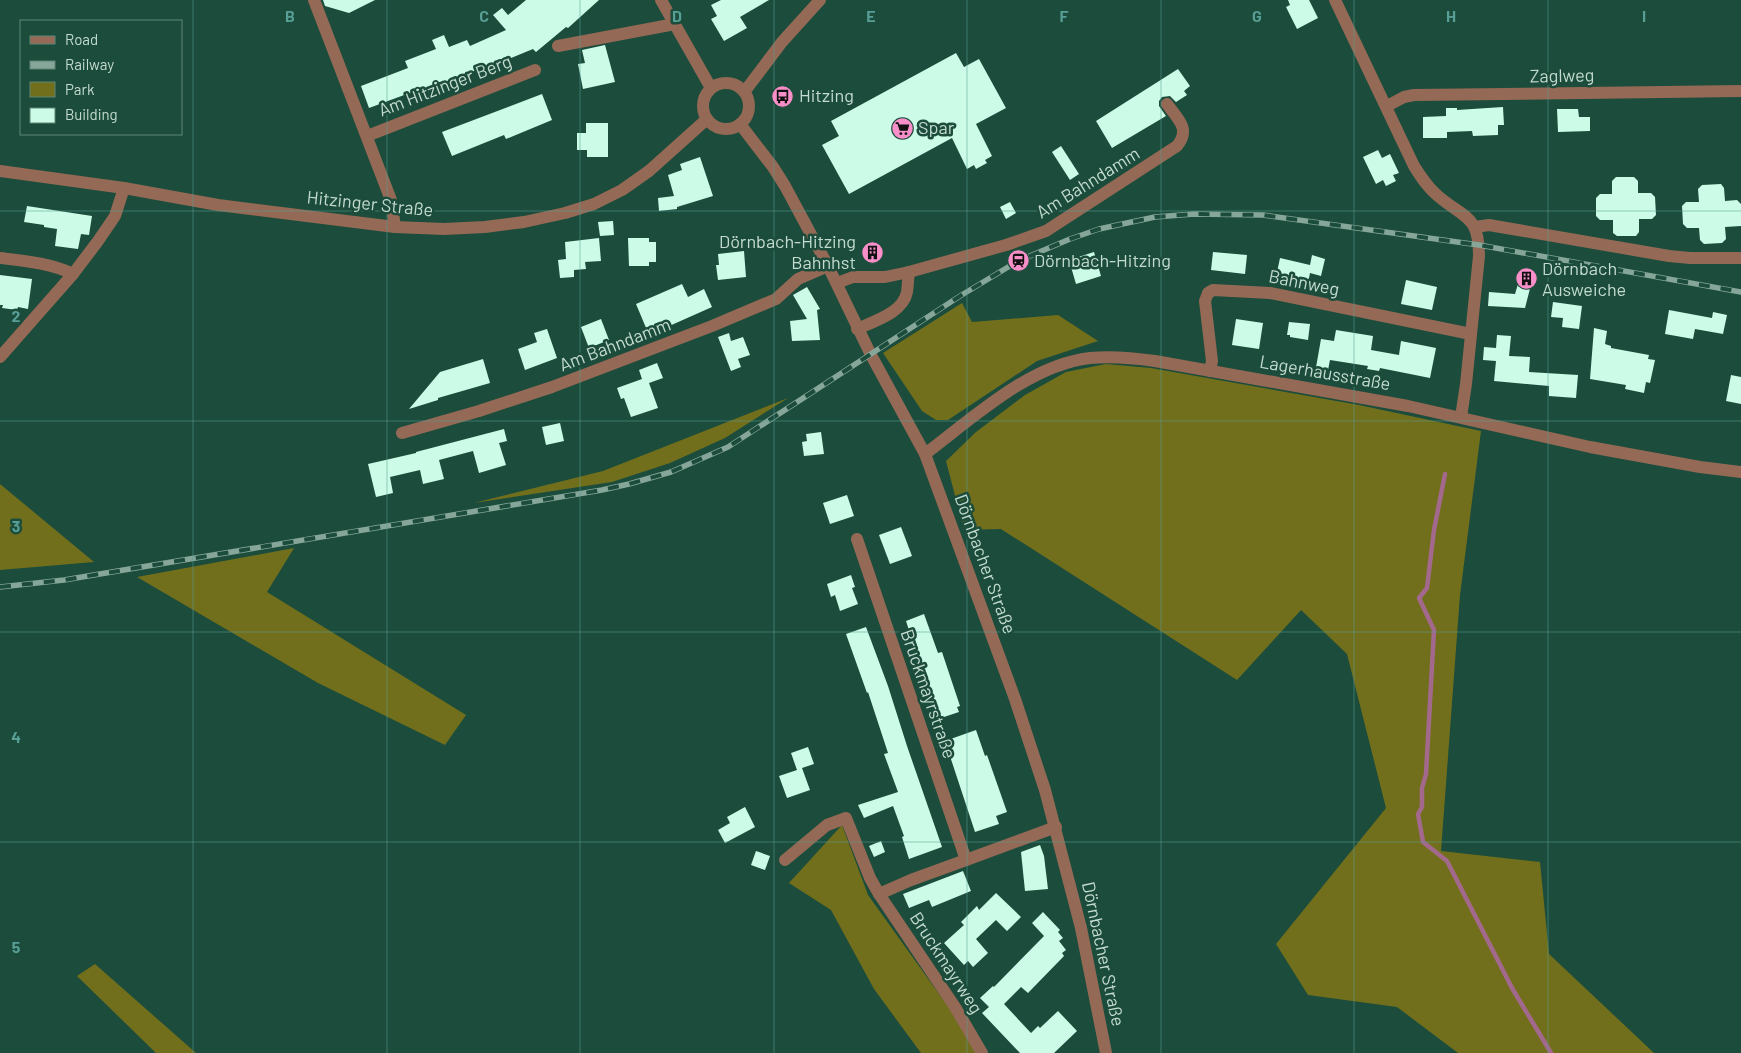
<svg xmlns="http://www.w3.org/2000/svg" width="1741" height="1053" viewBox="0 0 1741 1053" font-family="Barlow,sans-serif">
  <rect width="100%" height="100%" fill="#1c4c3b"/>
  <!-- green -->
  <g fill="#726f1c">
    <polygon points="962,303 972,322 1058,315 1098,341 1037,361 948,420 936,420 922,411 883,353"/>
    <polygon points="1106,364 1151,368 1359,405 1481,431 1460,595 1441,851 1540,862 1549,954 1654,1053 1458,1053 1397,1007 1308,995 1276,944 1386,808 1347,654 1301,610 1237,680 1001,529 964,530 946,461 976,432 1025,395 1066,372"/>
    <polygon points="788,398 725,438 670,463 612,482 474,503 603,471"/>
    <polygon points="0,484 94,562 0,570"/>
    <polygon points="294,548 267,592 466,715 445,745 318,683 137,577"/>
    <polygon points="842,825 868,895 962,1026 976,1053 921,1053 874,989 831,910 789,883"/>
    <polygon points="95,964 196,1053 156,1053 77,976"/>
  </g>
  <g fill="none" stroke-linecap="round" stroke-linejoin="round">
    <!-- stream -->
    <polyline stroke="#a3698c" stroke-width="4.5" points="1445,474 1434,530 1427,588 1419,598 1434,630 1426,774 1422,788 1422,807 1418,814 1423,842 1447,861 1512,988 1551,1053"/>
  </g>
  <!-- building -->
  <g fill="#ccfce7">
    <polygon points="323,0 375,0 349,13 325,6"/>
    <polygon points="526,0 599,0 568,28 566,27 536,52 533,49 494,65 493,63 416,96 415,91 369,108 361,86 408,68 405,61 436,49 432,40 444,35 449,47 467,40 470,46 506,30 493,15 502,8 508,15"/>
    <polygon points="721,0 769,0 740,17 747,28 724,41 711,19 717,16 711,5"/>
    <polygon points="1288,0 1309,0 1318,18 1297,29 1286,7 1290,5"/>
    <polygon points="605,45 615,82 583,89 578,64 585,63 582,50"/>
    <polygon points="956,53 964,67 979,59 1006,108 976,124 992,156 985,160 987,163 976,169 974,165 967,169 952,138 849,194 822,145 839,136 831,121"/>
    <polygon points="1178,69 1190,86 1184,91 1187,95 1176,102 1170,96 1162,97 1159,101 1159,106 1166,116 1112,148 1096,121"/>
    <polygon points="542,94 552,120 506,139 504,135 452,156 442,132"/>
    <polygon points="1503,107 1504,125 1498,125 1498,135 1473,136 1472,131 1447,132 1447,138 1423,138 1423,117 1446,116 1446,108 1457,108 1457,110"/>
    <polygon points="1557,109 1578,109 1579,117 1590,117 1590,131 1558,132"/>
    <polygon points="586,123 608,123 608,157 587,157 587,150 577,150 577,133 586,133"/>
    <polygon points="1061,146 1079,174 1070,180 1052,152"/>
    <polygon points="1378,150 1382,158 1390,154 1399,173 1393,175 1396,181 1386,186 1383,180 1376,184 1363,157"/>
    <polygon points="700,157 713,196 677,207 677,209 659,211 658,198 674,196 668,175 682,170 680,164"/>
    <polygon points="1616,177 1634,177 1638,181 1638,193 1651,193 1655,197 1656,215 1652,219 1639,219 1639,232 1636,236 1617,236 1613,233 1613,220 1600,220 1596,216 1596,198 1600,194 1612,194 1612,181"/>
    <polygon points="1721,184 1724,188 1725,201 1737,200 1741,204 1741,226 1725,227 1726,239 1722,243 1704,244 1700,240 1699,228 1687,228 1683,224 1682,206 1686,202 1699,202 1698,189 1702,185"/>
    <polygon points="1010,202 1016,213 1006,219 1000,207"/>
    <polygon points="27,206 92,216 89,235 81,234 78,249 55,246 57,229 44,227 44,225 24,222"/>
    <polygon points="613,221 614,235 600,236 598,222"/>
    <polygon points="599,238 601,261 585,262 586,269 574,270 574,277 560,278 558,260 566,259 565,242"/>
    <polygon points="628,238 649,238 649,242 656,242 656,262 649,262 649,266 629,266"/>
    <polygon points="744,251 746,277 718,280 716,265 719,265 718,254"/>
    <polygon points="1094,252 1101,276 1076,284 1069,260"/>
    <polygon points="1213,252 1247,255 1245,274 1211,270"/>
    <polygon points="1312,255 1325,259 1321,276 1310,273 1307,288 1278,282 1276,277 1280,258 1310,265"/>
    <polygon points="1521,274 1533,277 1525,308 1488,306 1489,292 1515,294"/>
    <polygon points="0,275 32,279 28,309 18,307 17,310 2,308 3,305 0,305"/>
    <polygon points="1406,280 1437,287 1432,310 1401,304"/>
    <polygon points="682,284 688,297 704,289 712,307 649,335 636,304"/>
    <polygon points="807,287 820,309 817,310 820,340 792,341 790,321 807,319 793,295"/>
    <polygon points="1553,302 1582,306 1579,329 1562,327 1563,318 1551,317"/>
    <polygon points="1669,310 1712,318 1713,312 1727,315 1723,334 1695,329 1693,339 1665,334"/>
    <polygon points="601,319 609,340 589,348 581,327"/>
    <polygon points="1236,319 1263,323 1259,349 1232,345"/>
    <polygon points="1289,322 1310,324 1308,340 1290,337 1290,335 1287,335"/>
    <polygon points="1594,328 1607,331 1605,344 1611,346 1611,348 1649,355 1648,359 1655,360 1650,383 1646,382 1644,393 1625,389 1626,385 1590,379"/>
    <polygon points="547,329 557,358 525,370 518,349 537,342 534,333"/>
    <polygon points="1336,330 1373,336 1371,350 1399,355 1401,341 1436,348 1430,378 1380,368 1379,371 1367,369 1368,366 1330,360 1327,375 1315,373 1321,339 1334,341"/>
    <polygon points="729,333 731,341 743,337 750,355 738,359 741,367 731,371 718,337"/>
    <polygon points="1497,335 1511,336 1509,356 1530,357 1529,372 1578,375 1576,398 1549,396 1549,386 1494,381 1496,361 1483,360 1484,347 1496,348"/>
    <polygon points="483,359 490,383 438,398 438,400 409,409 440,372"/>
    <polygon points="657,363 663,378 649,383 658,408 631,417 624,398 621,399 617,388 642,379 639,370"/>
    <polygon points="1731,375 1741,377 1741,404 1726,401"/>
    <polygon points="560,423 564,441 546,445 542,427"/>
    <polygon points="504,429 507,441 499,443 506,465 479,473 473,451 439,460 444,479 423,484 420,470 390,477 393,493 376,497 368,464 416,453 416,452"/>
    <polygon points="821,432 824,454 804,456 802,442 807,441 806,434"/>
    <polygon points="847,495 854,516 830,524 823,503"/>
    <polygon points="901,527 912,556 890,564 879,535"/>
    <polygon points="851,575 855,587 852,588 858,604 840,611 835,595 831,597 827,584"/>
    <polygon points="924,614 938,653 942,652 960,706 957,707 959,712 938,719 906,621"/>
    <polygon points="866,627 888,686 907,746 942,847 909,859 902,837 904,836 893,806 864,818 858,805 898,792 884,754 888,753 868,692 867,693 846,634"/>
    <polygon points="976,730 985,756 987,755 1007,812 996,816 999,824 975,832 945,741"/>
    <polygon points="808,747 814,764 802,768 810,790 787,798 779,776 797,770 791,753"/>
    <polygon points="745,807 755,827 725,843 718,830 730,823 727,817"/>
    <polygon points="881,841 885,852 874,857 869,846"/>
    <polygon points="1040,845 1044,856 1048,889 1025,891 1021,852"/>
    <polygon points="756,851 770,856 765,870 751,865"/>
    <polygon points="963,871 971,891 932,907 929,900 909,908 903,894"/>
    <polygon points="996,893 1021,917 1007,931 996,920 976,939 988,953 973,967 968,961 964,965 944,943 964,925 961,922 977,906 979,910"/>
    <polygon points="1043,912 1060,930 1058,932 1063,938 1059,941 1066,950 1062,953 1064,956 1028,993 1021,987 1004,1004 1031,1033 1038,1026 1040,1028 1058,1011 1077,1031 1054,1053 1020,1053 982,1013 989,1007 980,998 993,986 994,987 1044,936 1032,923"/>
  </g>
  <g fill="none" stroke-linecap="round" stroke-linejoin="round">
    <!-- minor -->
    <g stroke="#946955" stroke-width="12">
      <polyline points="314,0 391,200 395,227"/>
      <polyline points="661,0 711,88"/>
      <path d="M1335,0L1414,166C1421,177 1428,188 1438,196C1465,219 1479,215 1479,256L1466,384L1461,417"/>
      <polyline points="558,46 675,24"/>
      <circle cx="726" cy="106" r="23"/>
      <polyline points="745,91 782,42 820,0"/>
      <polyline points="1387,106 1404,97 1414,95 1741,91"/>
      <polyline points="740,124 773,167 785,186 828,266 871,355 925,454 1015,699 1045,790 1081,928 1106,1053"/>
      <polyline points="367,136 535,70"/>
      <polyline points="0,171 124,188 218,205 395,227 444,229 485,227 524,222 565,213 594,204 622,190 649,171 707,119"/>
      <polyline points="1475,227 1489,225 1669,256 1690,258 1741,258"/>
      <path d="M0,258C25,261 50,263 73,274"/>
      <path d="M837,283L853,277H885L909,272L1006,245L1046,231L1177,146C1191,129 1178,119 1167,104"/>
      <path d="M857,329C874,321 903,313 907,292C908,285 908,278 909,272"/>
      <polyline points="0,357 73,274 98,241 115,216 124,188"/>
      <polyline points="1210,371 1212,361 1205,301 1208,293 1213,290 1270,293 1471,334"/>
      <polyline points="402,433 479,411 552,387 712,326 776,299 798,279 828,266"/>
      <path d="M925,454C973,418 1029,365 1090,358C1112,356 1134,358 1155,361L1408,406L1590,447L1700,467L1741,472"/>
      <polyline points="857,539 966,860 1056,827"/>
      <polyline points="785,860 827,825 846,818 870,878 879,894 911,880 966,860"/>
      <polyline points="879,894 955,1007 982,1053"/>
    </g>
    <defs>
      <polyline id="rail" points="0,587 64,580 602,490 629,484 671,472 728,447 960,296 1018,261 1070,239 1099,229 1155,217 1194,214 1263,215 1479,245 1741,292"/>
    </defs>
    <!-- rail casing -->
    <use href="#rail" stroke="#85a699" stroke-width="5.5"/>
    <!-- rail -->
    <use href="#rail" stroke="#1c4c3b" stroke-width="4" stroke-dasharray="11" stroke-linecap="butt"/>
  </g>
  <!-- grid -->
  <path fill="none" stroke="#579e95" stroke-width="1" stroke-opacity="0.55" d="M193,0V1053M387,0V1053M580,0V1053M774,0V1053M967,0V1053M1161,0V1053M1354,0V1053M1548,0V1053M0,211H1741M0,421H1741M0,632H1741M0,842H1741"/>
  <!-- icons -->
  <defs>
    <symbol id="bus-disc" viewBox="-11 -11 22 22"><circle r="9.5" fill="#f98fc9" stroke="#1c4c3b"/><path d="M-5-6H5V4H4V6H2V4H-2V6H-4V4H-5ZM-3.5-4V0h7V-4ZM-3.5 1.2v1.5H-2V1.2ZM2 1.2v1.5H3.5V1.2Z" fill="#111"/></symbol>
    <symbol id="supermarket-disc" viewBox="-11 -11 22 22"><circle r="9.5" fill="#f98fc9" stroke="#1c4c3b"/><path d="M-6-5.5h2.5l.6 2H6L4.5 2H-2.5L-4.4-4H-6ZM-1.5 3.2a1.3 1.3 0 1 0 .1 0ZM3 3.2a1.3 1.3 0 1 0 .1 0Z" fill="#111"/></symbol>
    <symbol id="building-disc" viewBox="-11 -11 22 22"><circle r="9.5" fill="#f98fc9" stroke="#1c4c3b"/><path d="M-4-6H4V6H1V3H-1V6H-4ZM-2.5-4.3h1.7v1.8h-1.7ZM.8-4.3h1.7v1.8H.8ZM-2.5-1h1.7V.8h-1.7ZM.8-1h1.7V.8H.8Z" fill="#111"/></symbol>
    <symbol id="station-disc" viewBox="-11 -11 22 22"><circle r="9.5" fill="#f98fc9" stroke="#1c4c3b"/><path d="M-3-6H3Q5-6 5-4V2Q5 4 3 4L4.5 6H3L1.5 4h-3L-3 6H-4.5L-3 4Q-5 4-5 2V-4Q-5-6-3-6ZM-3.5-4v3h7v-3ZM-3.5 1v1.5H-2V1ZM2 1v1.5H3.5V1Z" fill="#111"/></symbol>
  </defs>
  <g fill-rule="evenodd">
    <use href="#bus-disc" x="770" y="84" width="25" height="25"/>
    <use href="#supermarket-disc" x="890" y="116" width="25" height="25"/>
    <use href="#building-disc" x="860" y="240" width="25" height="25"/>
    <use href="#station-disc" x="1006" y="248" width="25" height="25"/>
    <use href="#building-disc" x="1514" y="266" width="25" height="25"/>
  </g>
  <g text-anchor="middle" stroke-width="5" stroke-linejoin="round" paint-order="stroke">
    <!-- street labels -->
    <g font-size="18" fill="#c3dbd0" stroke="#1c4c3b">
      <text transform="translate(1562 76) rotate(-1)" y="6">Zaglweg</text>
      <text transform="translate(445 86) rotate(-21)" y="6">Am Hitzinger Berg</text>
      <text transform="translate(1088 183) rotate(-32)" y="6">Am Bahndamm</text>
      <text transform="translate(370 204) rotate(6)" y="6">Hitzinger Straße</text>
      <text transform="translate(1304 283) rotate(11)" y="6">Bahnweg</text>
      <text transform="translate(615 345) rotate(-21)" y="6">Am Bahndamm</text>
      <text transform="translate(1325 373) rotate(10)" y="6">Lagerhausstraße</text>
      <text transform="translate(985 564) rotate(70)" y="6">Dörnbacher Straße</text>
      <text transform="translate(928 694) rotate(71)" y="6">Bruckmayrstraße</text>
      <text transform="translate(1103 954) rotate(78)" y="6">Dörnbacher Straße</text>
      <text transform="translate(946 963) rotate(57)" y="6">Bruckmayrweg</text>
    </g>
    <!-- poi labels -->
    <g font-size="18" fill="#c3dbd0" stroke="#1c4c3b" text-anchor="start">
      <text x="799" y="102">Hitzing</text>
      <text x="918" y="134">Spar</text>
      <text x="856" y="248" text-anchor="end">Dörnbach-Hitzing<tspan x="856" dy="21">Bahnhst</tspan></text>
      <text x="1034" y="267">Dörnbach-Hitzing</text>
      <text x="1542" y="275">Dörnbach<tspan x="1542" dy="21">Ausweiche</tspan></text>
    </g>
  </g>
  <g font-size="16" text-anchor="middle" font-weight="bold" fill="#579e95" stroke="#1c4c3b" stroke-width="5" stroke-linejoin="round" paint-order="stroke">
    <text x="290" y="22">B</text>
    <text x="484" y="22">C</text>
    <text x="677" y="22">D</text>
    <text x="871" y="22">E</text>
    <text x="1064" y="22">F</text>
    <text x="1257" y="22">G</text>
    <text x="1451" y="22">H</text>
    <text x="1644" y="22">I</text>
    <text x="16" y="322">2</text>
    <text x="16" y="532">3</text>
    <text x="16" y="743">4</text>
    <text x="16" y="953">5</text>
  </g>
  <!-- legend -->
  <rect x="20" y="20" width="162" height="115" fill="#1c4c3b" stroke="#5f8577"/>
  <rect x="30" y="36" width="25" height="8" fill="#946955" stroke="#5f8577"/>
  <text x="65" y="45" font-size="15" fill="#c3dbd0">Road</text>
  <rect x="30" y="61" width="25" height="8" fill="#85a699" stroke="#5f8577"/>
  <text x="65" y="70" font-size="15" fill="#c3dbd0">Railway</text>
  <rect x="30" y="82" width="25" height="15" fill="#726f1c" stroke="#5f8577"/>
  <text x="65" y="95" font-size="15" fill="#c3dbd0">Park</text>
  <rect x="30" y="108" width="25" height="15" fill="#ccfce7" stroke="#5f8577"/>
  <text x="65" y="120" font-size="15" fill="#c3dbd0">Building</text>
</svg>
